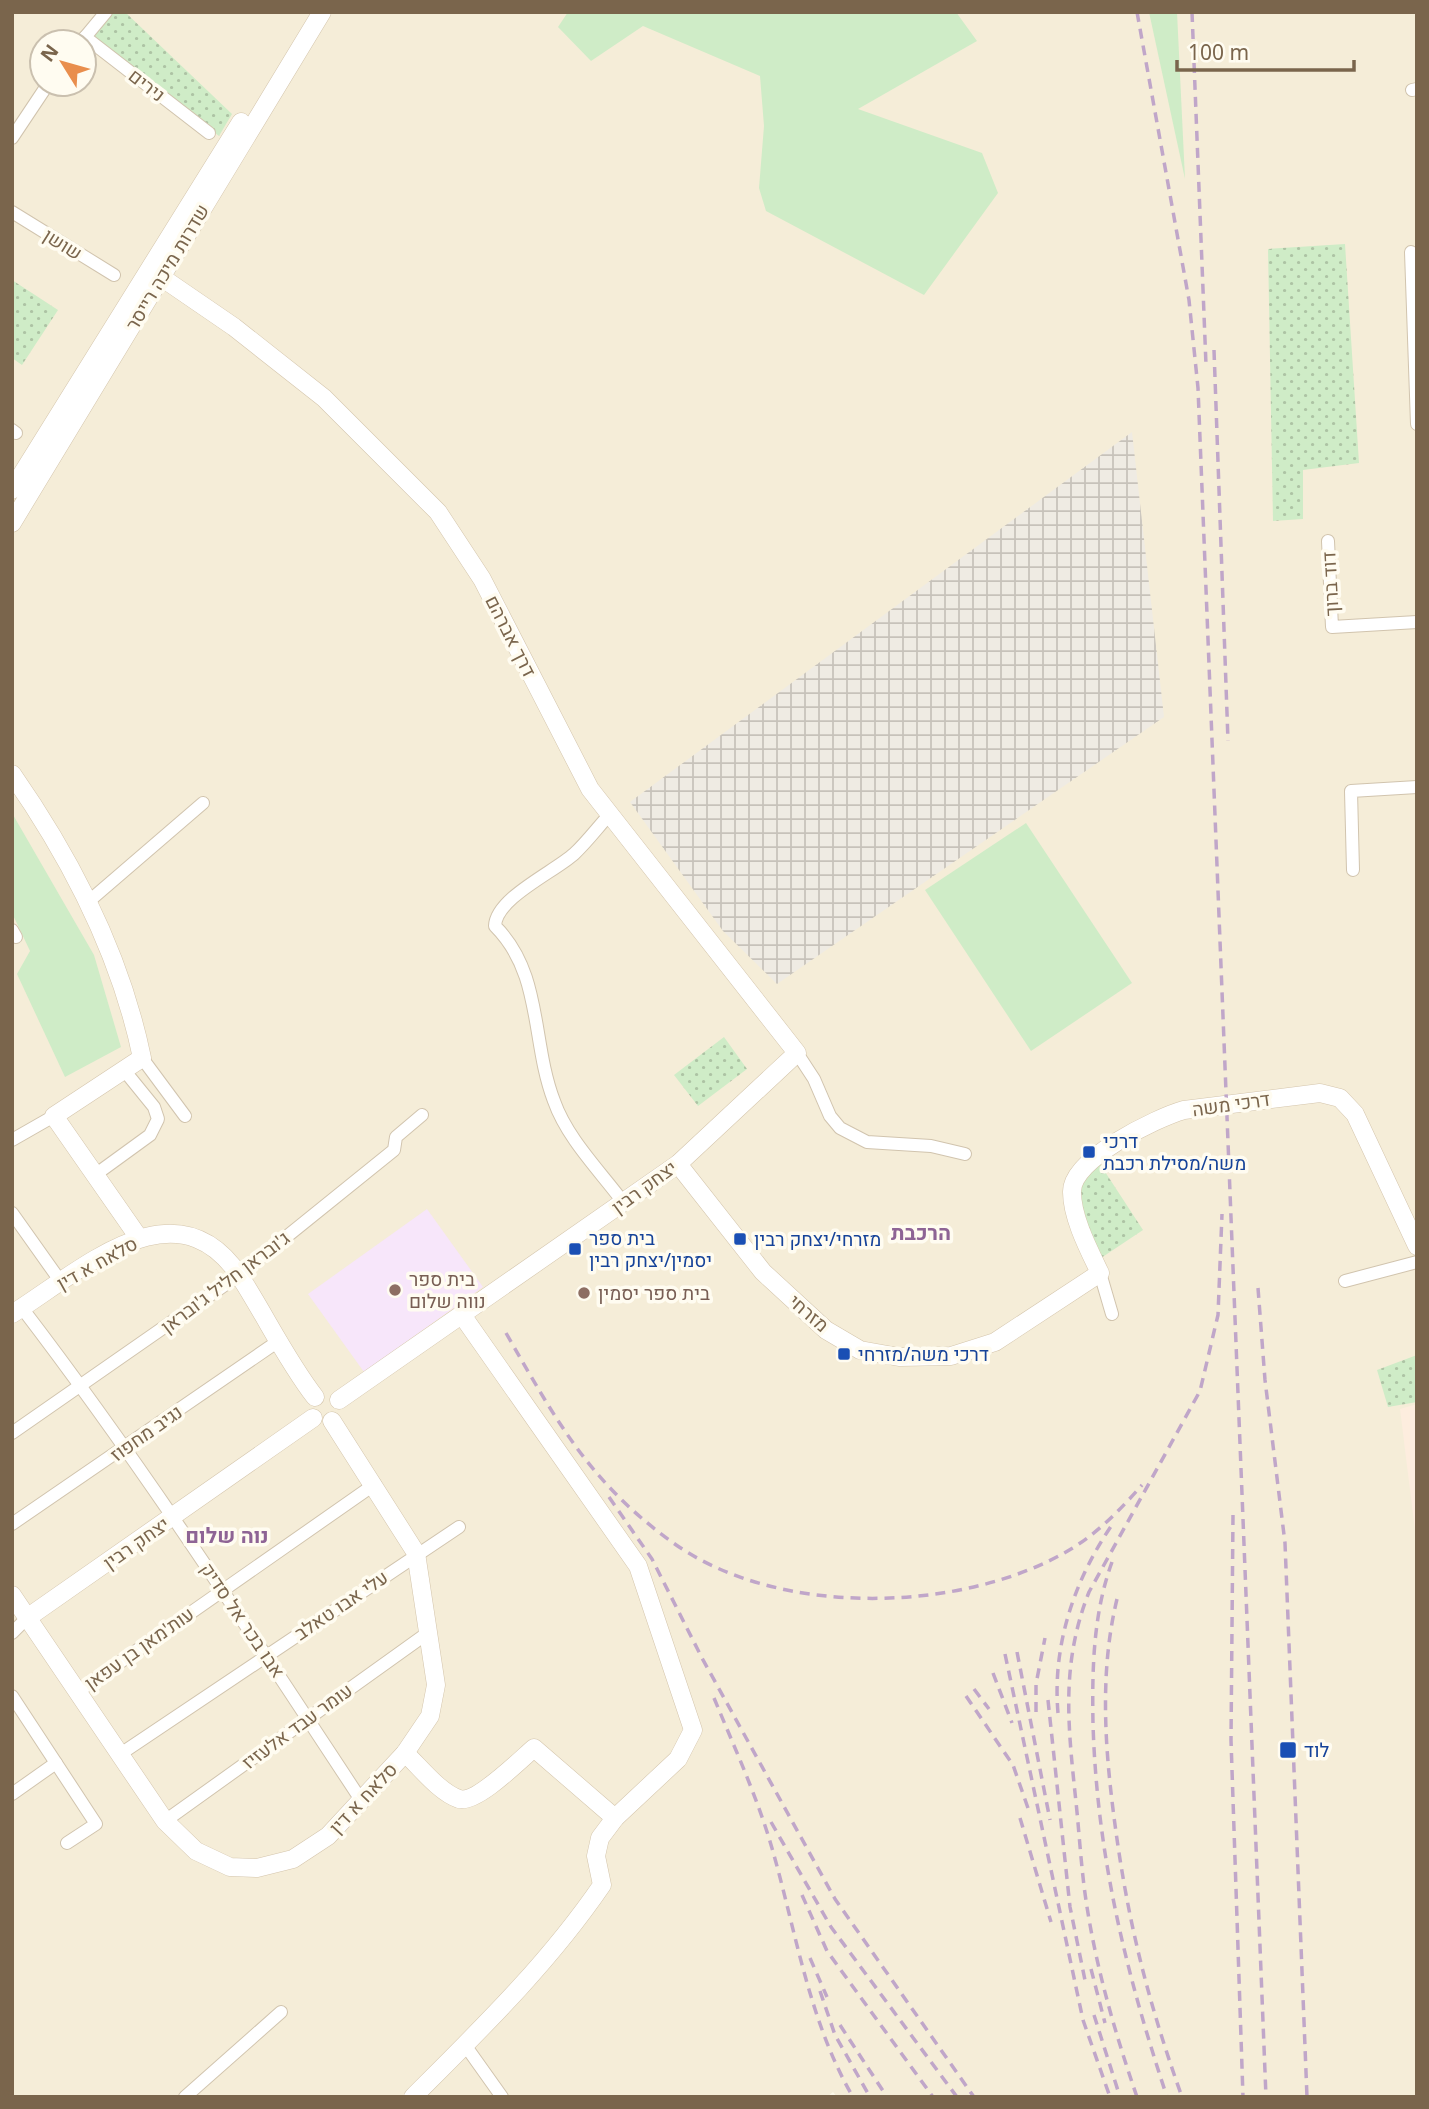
<svg xmlns="http://www.w3.org/2000/svg" width="1429" height="2109" viewBox="0 0 1429 2109" font-family="'Noto Sans',Heebo,sans-serif">
  <defs>
    <pattern id="industrial-grid" width="8" height="8" patternUnits="userSpaceOnUse" patternTransform="scale(1.75)"><rect width="8" height="8" fill="#efebe3"/><path d="M0 4h8M4 0v8" fill="none" stroke="#c7c2ba"/></pattern>
    <pattern id="park-dots" width="8" height="8" patternUnits="userSpaceOnUse" patternTransform="scale(1.75)"><rect width="8" height="8" fill="#cfecc7"/><path d="M2 2h.1M6 6h.1" fill="none" stroke="#adc3a4" stroke-width="1.8" stroke-linecap="round"/></pattern>
  </defs>
  <rect width="100%" height="100%" fill="#fdf9ea"/>
  <!-- residential -->
  <path fill="#f5edd8" fill-rule="evenodd" d="M12,12H1417V2097H837L833,2092L827,2097H12ZM42,42H84V84H42Z"/>
  <!-- commercial -->
  <polygon fill="#fdedde" points="1417,1404 1417,1546 1400,1409"/>
  <!-- industrial -->
  <polygon fill="url(#industrial-grid)" points="1132,432 1164,717 777,984 723,931 630,802"/>
  <!-- education -->
  <polygon fill="#f7e6fa" points="427,1209 483,1287 364,1372 308,1294"/>
  <!-- grass -->
  <g fill="#cfecc7">
    <polygon points="568,12 956,12 977,41 858,109 982,153 998,193 924,295 766,211 759,188 764,126 760,76 643,26 591,61 558,27"/>
    <polygon points="1149,12 1177,12 1185,179"/>
    <polygon points="12,813 94,955 121,1047 65,1077 17,974 30,951 12,913"/>
    <polygon points="1026,823 1132,983 1031,1051 925,890"/>
  </g>
  <!-- park -->
  <g fill="url(#park-dots)">
    <polygon points="114,12 125,12 232,114 219,136 92,37"/>
    <polygon points="1345,244 1359,463 1303,470 1303,519 1273,521 1268,249"/>
    <polygon points="12,280 58,310 22,365 12,358"/>
    <polygon points="724,1037 747,1069 698,1106 674,1075"/>
    <polygon points="1096,1158 1143,1230 1095,1262 1073,1182"/>
    <polygon points="1417,1355 1417,1402 1388,1407 1377,1370"/>
  </g>
  <g fill="none" stroke-linecap="round" stroke-linejoin="round">
    <defs>
      <g id="street">
        <polyline points="85,37 209,133"/>
        <polyline points="81,42 106,12"/>
        <polyline points="1412,90 1417,89"/>
        <polyline points="12,138 48,84"/>
        <polyline points="12,212 114,275"/>
        <polyline points="1411,252 1417,424"/>
        <polyline points="12,430 16,433"/>
        <polyline points="1328,541 1332,627 1417,622"/>
        <path d="M610,814C598,827 587,842 574,854C554,872 496,898 495,926C543,974 531,1041 554,1101C567,1138 599,1170 623,1202"/>
        <polyline points="1353,870 1351,791 1417,787"/>
        <polyline points="88,902 203,803"/>
        <polyline points="12,930 16,937"/>
        <polyline points="797,1053 814,1079 830,1116 840,1128 867,1142 931,1146 965,1154"/>
        <polyline points="142,1058 185,1116"/>
        <polyline points="12,1140 54,1116"/>
        <polyline points="95,1175 150,1135 158,1119 154,1107 124,1070"/>
        <polyline points="12,1213 61,1282"/>
        <polyline points="1100,1273 1112,1314"/>
        <polyline points="1345,1281 1417,1262"/>
        <path d="M22,1308C143,1466 251,1633 361,1800"/>
        <polyline points="12,1433 239,1275 394,1150 396,1137 422,1115"/>
        <polyline points="12,1524 280,1340"/>
        <polyline points="12,1633 27,1618"/>
        <polyline points="76,1693 375,1484"/>
        <polyline points="12,1696 96,1824 67,1843"/>
        <polyline points="119,1755 459,1527"/>
        <polyline points="12,1794 56,1763"/>
        <polyline points="165,1821 429,1632"/>
        <polyline points="465,2045 502,2097"/>
        <polyline points="185,2097 281,2012"/>
      </g>
      <g id="secondary">
        <polyline points="161,277 234,327 324,398 438,512 482,579 590,789 797,1053 678,1164 339,1400"/>
        <polyline points="12,490 241,122"/>
        <polyline points="12,523 322,12"/>
        <path d="M12,774C72,860 121,956 142,1058L54,1116L139,1238"/>
        <path d="M678,1164L763,1272L826,1330L860,1350L899,1357L951,1356L995,1342L1100,1273C1089,1250 1072,1218 1072,1192C1071,1159 1156,1118 1184,1110L1320,1093L1340,1098L1355,1114L1417,1246"/>
        <path d="M12,1314C81,1271 177,1179 241,1278C266,1317 287,1361 315,1397"/>
        <polyline points="12,1595 165,1821 196,1851 230,1867 257,1868 293,1859 328,1836 405,1753 430,1716 436,1685 416,1553 332,1421"/>
        <polyline points="27,1618 313,1418"/>
        <path d="M405,1753C420,1767 439,1792 459,1799C476,1804 520,1760 534,1748L615,1818"/>
        <path d="M413,2097C481,2029 548,1964 602,1885L596,1856L600,1838L615,1818L678,1759L693,1730L638,1566L462,1315"/>
      </g>
    </defs>
    <!-- street casing -->
    <use href="#street" stroke="#d1c4ae" stroke-width="14"/>
    <!-- secondary casing -->
    <use href="#secondary" stroke="#d4c5ac" stroke-width="19"/>
    <!-- street -->
    <use href="#street" stroke="#fff" stroke-width="12"/>
    <!-- secondary -->
    <use href="#secondary" stroke="#fff" stroke-width="18"/>
    <!-- rail -->
    <g stroke="#c0a6c9" stroke-width="3.5" stroke-dasharray="10 7" stroke-linecap="butt">
      <polyline points="1137,12 1189,300 1198,388 1266,2097"/>
      <polyline points="1192,12 1206,365"/>
      <polyline points="1214,350 1228,741"/>
      <polyline points="1258,1288 1265,1380 1285,1543 1307,2097"/>
      <path d="M506,1333C556,1420 589,1482 672,1542C776,1618 963,1614 1071,1549C1099,1532 1121,1509 1142,1485"/>
      <polyline points="609,1497 652,1559 702,1658 835,1899 974,2097"/>
      <polyline points="1233,1515 1231,1740 1243,2097"/>
      <path d="M1112,1562C1093,1614 1092,1670 1093,1724C1097,1856 1126,1973 1167,2097"/>
      <path d="M1117,1599C1101,1665 1104,1734 1112,1801C1125,1910 1145,1993 1182,2097"/>
      <polyline points="1017,1652 1050,1820"/>
      <polyline points="1005,1654 1083,2020 1110,2097"/>
      <polyline points="993,1673 1012,1723"/>
      <polyline points="974,1689 989,1709"/>
      <polyline points="966,1696 1013,1765 1029,1811"/>
      <path d="M714,1698C733,1744 754,1790 769,1838C795,1924 807,2018 853,2097"/>
      <polyline points="1048,1700 1070,1907 1086,1985"/>
      <polyline points="1036,1712 1036,1684 1045,1638"/>
      <path d="M1058,1713C1052,1644 1075,1578 1114,1522"/>
      <polyline points="1020,1818 1051,1922"/>
      <polyline points="771,1822 831,1927 957,2097"/>
      <polyline points="802,1895 827,1951 933,2097"/>
      <polyline points="810,1958 827,1997"/>
      <polyline points="1091,1969 1105,2023"/>
      <polyline points="820,1991 835,2035 870,2097"/>
      <polyline points="1094,2015 1120,2097"/>
      <polyline points="840,2025 887,2097"/>
      <path d="M1137,2097C1116,2036 1097,1971 1087,1907C1082,1876 1080,1844 1077,1812C1069,1733 1059,1668 1089,1592L1200,1391L1218,1315L1222,1214"/>
    </g>
  </g>
  <!-- markers -->
  <g fill="#1a4fb4" stroke="#fffcf1" stroke-width="2.5">
    <rect x="1082" y="1145" width="14" height="14" rx="3.5"/>
    <rect x="733" y="1232" width="14" height="14" rx="3.5"/>
    <rect x="568" y="1242" width="14" height="14" rx="3.5"/>
    <rect x="837" y="1347" width="14" height="14" rx="3.5"/>
    <rect x="1279" y="1741" width="18" height="18" rx="3.5"/>
  </g>
  <g fill="#8d6e63" stroke="#fffcf1" stroke-width="2.5">
    <circle cx="395" cy="1290" r="7"/>
    <circle cx="584" cy="1293" r="7"/>
  </g>
  <g text-anchor="middle" stroke-width="7" stroke-linejoin="round" paint-order="stroke">
    <!-- street labels -->
    <g font-size="19" fill="#7a654c" stroke="#fffcf1">
      <text transform="translate(147 85) rotate(38)" y="7">נירים</text>
      <text transform="translate(63 244) rotate(32)" y="7">שושן</text>
      <text transform="translate(167 267) rotate(-59)" y="7">שדרות מיכה רייסר</text>
      <text transform="translate(1330 584) rotate(-93)" y="7">דוד ברוך</text>
      <text transform="translate(511 636) rotate(63)" y="7">דרך אברהם</text>
      <text transform="translate(1231 1104) rotate(-8)" y="7">דרכי משה</text>
      <text transform="translate(644 1187) rotate(-36)" y="7">יצחק רבין</text>
      <text transform="translate(97 1263) rotate(-29)" y="7">סלאח א דין</text>
      <text transform="translate(225 1282) rotate(-37)" y="7">ג'ובראן חליל ג'ובראן</text>
      <text transform="translate(809 1313) rotate(41)" y="7">מזרחי</text>
      <text transform="translate(146 1433) rotate(-35)" y="7">נגיב מחפוז</text>
      <text transform="translate(136 1543) rotate(-35)" y="7">יצחק רבין</text>
      <text transform="translate(341 1605) rotate(-34)" y="7">עלי אבו טאלב</text>
      <text transform="translate(243 1620) rotate(56)" y="7">אבו בכר אל סדיק</text>
      <text transform="translate(139 1648) rotate(-35)" y="7">עות'מאן בן עפאן</text>
      <text transform="translate(297 1726) rotate(-36)" y="7">עומר עבד אלעזיז</text>
      <text transform="translate(363 1798) rotate(-47)" y="7">סלאח א דין</text>
    </g>
    <!-- transit labels -->
    <g font-size="19" fill="#164399" stroke="#fffcf1" text-anchor="start">
      <text x="1103" y="1148">דרכי<tspan x="1103" dy="22">משה/מסילת רכבת</tspan></text>
      <text x="589" y="1245">בית ספר<tspan x="589" dy="22">יסמין/יצחק רבין</tspan></text>
      <text x="754" y="1246">מזרחי/יצחק רבין</text>
      <text x="858" y="1361">דרכי משה/מזרחי</text>
      <text x="1304" y="1757">לוד</text>
    </g>
    <!-- education labels -->
    <g font-size="19" fill="#785e54" stroke="#fffcf1" text-anchor="start">
      <text x="409" y="1286">בית ספר<tspan x="409" dy="22">נווה שלום</tspan></text>
      <text x="598" y="1300">בית ספר יסמין</text>
    </g>
    <!-- neighbourhood labels -->
    <g font-size="21" font-weight="bold" fill="#8e6495" stroke="#fffcf1">
      <text x="921" y="1240">הרכבת</text>
      <text x="227" y="1543">נוה שלום</text>
    </g>
  </g>
  <!-- border -->
  <rect width="1429" height="2109" fill="none" stroke="#7a654c" stroke-width="28"/>
  <!-- north arrow -->
  <g transform="translate(63 63) rotate(307)"><circle r="33" fill="#fffcf1" stroke="#cac0af" stroke-width="2"/>
  <path d="M0-5L12 26L0 18L-12 26Z" fill="#e98e4d"/>
  <text y="-10" font-size="19" font-weight="bold" text-anchor="middle" fill="#7a654c">N</text>
  </g>
  <!-- scale -->
  <path d="M1177 60v10h177v-10" fill="none" stroke="#7a654c" stroke-width="3.5"/>
  <text x="1188" y="60" font-size="21" fill="#7a654c" stroke="#fffcf1" stroke-width="5" paint-order="stroke">100 m</text>
</svg>
